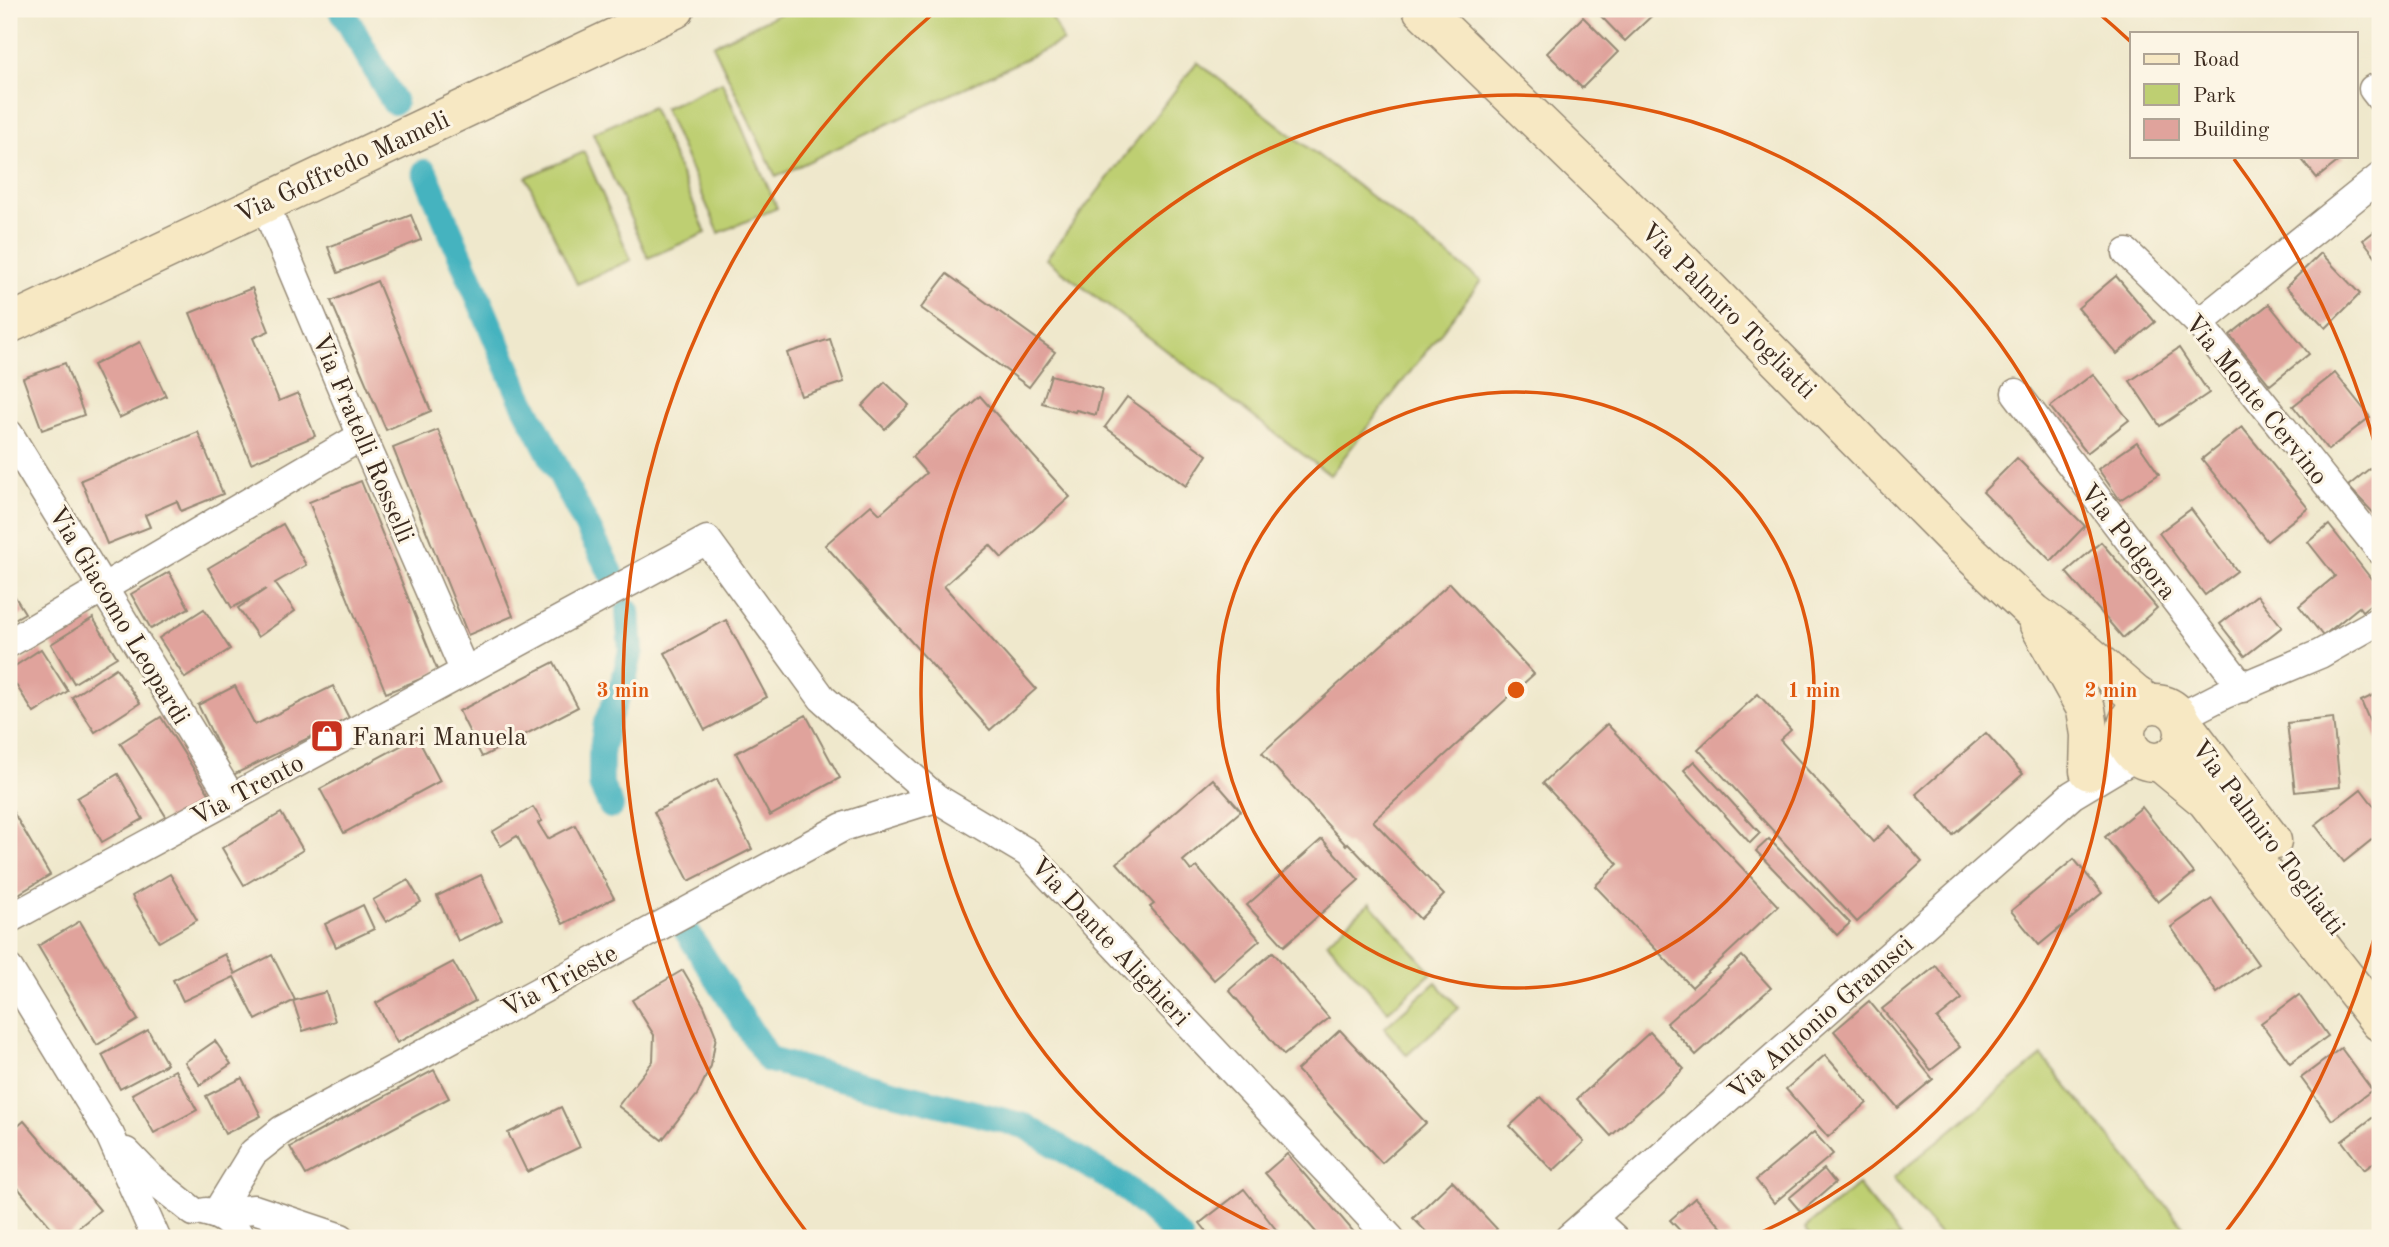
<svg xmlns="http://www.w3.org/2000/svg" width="2389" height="1247" viewBox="0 0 2389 1247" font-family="'Old Standard TT',serif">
  <rect width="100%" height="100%" fill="#fcf5e5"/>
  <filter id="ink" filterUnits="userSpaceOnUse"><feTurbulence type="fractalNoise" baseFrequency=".0143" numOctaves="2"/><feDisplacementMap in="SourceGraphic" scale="14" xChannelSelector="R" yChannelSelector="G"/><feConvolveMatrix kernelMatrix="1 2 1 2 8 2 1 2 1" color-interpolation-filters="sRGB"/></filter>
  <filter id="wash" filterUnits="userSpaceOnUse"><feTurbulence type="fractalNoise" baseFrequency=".00686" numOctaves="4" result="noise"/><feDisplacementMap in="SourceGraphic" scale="28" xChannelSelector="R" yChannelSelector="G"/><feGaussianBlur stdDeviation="1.57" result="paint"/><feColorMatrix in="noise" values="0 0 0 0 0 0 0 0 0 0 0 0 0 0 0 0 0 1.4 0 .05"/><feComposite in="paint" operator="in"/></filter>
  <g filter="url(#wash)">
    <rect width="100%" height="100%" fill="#efe8cc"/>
    <!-- green -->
    <g fill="#becf72" stroke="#7c7c48" stroke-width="2">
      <polygon points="789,9 1048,9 1063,41 776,177 713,45"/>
      <polygon points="1197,62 1481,281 1330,475 1046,259"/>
      <polygon points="722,82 777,208 719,233 664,108"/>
      <polygon points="652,107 706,233 648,258 593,133"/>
      <polygon points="584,152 631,260 577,284 526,177"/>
      <polygon points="1370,903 1432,973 1388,1011 1327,942"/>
      <polygon points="1436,982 1459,1008 1407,1055 1384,1028"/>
      <polygon points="2042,1056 2193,1238 1942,1238 1893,1178"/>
      <polygon points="1858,1185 1901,1238 1813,1238 1805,1228"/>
    </g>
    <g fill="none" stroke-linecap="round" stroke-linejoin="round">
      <!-- canal -->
      <g stroke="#44b3bf" stroke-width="26">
        <polyline points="341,9 394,102"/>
        <polyline points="425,172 520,396 611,573"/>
        <polyline points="611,806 601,785 601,755 606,723 624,680 631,650 628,612"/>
        <polyline points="686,930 769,1060 1025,1126 1127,1189 1180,1238"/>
      </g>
    </g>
    <g id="blocks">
      <!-- building -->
      <g fill="#e0a39c">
        <polygon points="1594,9 1659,9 1625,41"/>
        <polygon points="1583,17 1618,52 1582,88 1547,53"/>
        <polygon points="2299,156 2345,156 2317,178"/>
        <polygon points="411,215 421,240 338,273 328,247"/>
        <polygon points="2380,227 2380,262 2363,240"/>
        <polygon points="2321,253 2360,294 2326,328 2286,287"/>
        <polygon points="947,274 1055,352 1029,387 921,308"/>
        <polygon points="2116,276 2155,322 2117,354 2078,308"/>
        <polygon points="377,281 431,411 386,430 331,301"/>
        <polygon points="252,288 269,331 253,338 279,401 298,393 315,436 251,463 190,313"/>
        <polygon points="2269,304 2309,354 2270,385 2230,335"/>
        <polygon points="830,339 844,382 801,396 787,353"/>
        <polygon points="140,342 166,396 119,418 93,365"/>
        <polygon points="2179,348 2209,393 2160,426 2130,381"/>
        <polygon points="65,363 84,415 42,430 23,378"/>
        <polygon points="2335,373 2370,417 2328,450 2293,406"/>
        <polygon points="2093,374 2129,420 2087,453 2050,407"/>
        <polygon points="1051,375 1102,389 1096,415 1076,410 1075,412 1042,403"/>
        <polygon points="885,382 909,405 885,429 862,406"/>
        <polygon points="980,396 1070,497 1002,558 990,545 944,586 1036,689 990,730 825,545 871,505 880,514 926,473 912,457"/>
        <polygon points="1127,397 1207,455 1186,486 1105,427"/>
        <polygon points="2242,427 2308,508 2267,541 2202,459"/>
        <polygon points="438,430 513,616 468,635 393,448"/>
        <polygon points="198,432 223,494 181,511 177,501 145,515 150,527 107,544 81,480"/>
        <polygon points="2137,442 2159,474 2120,500 2098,469"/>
        <polygon points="2017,458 2085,526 2051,561 1983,492"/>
        <polygon points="2380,460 2380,520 2348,486"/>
        <polygon points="361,481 438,672 386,693 309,502"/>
        <polygon points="2191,509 2237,571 2205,595 2159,533"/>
        <polygon points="283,524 306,565 275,583 295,611 258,637 238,608 266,589 232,608 208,568"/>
        <polygon points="2329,525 2380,590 2380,597 2362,611 2359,607 2323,636 2299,606 2335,576 2308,542"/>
        <polygon points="2101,542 2157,608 2123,638 2066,572"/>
        <polygon points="169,572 189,608 151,629 131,594"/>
        <polygon points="1450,583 1534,674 1373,821 1444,895 1420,919 1348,843 1346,845 1262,753"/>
        <polygon points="9,587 25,613 9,622"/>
        <polygon points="2257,595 2282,627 2245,656 2220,624"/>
        <polygon points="204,609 230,649 185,678 159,638"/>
        <polygon points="93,618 117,657 74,683 51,644"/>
        <polygon points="726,620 767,697 705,730 665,653"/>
        <polygon points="41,649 68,691 34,713 9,674 9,670"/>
        <polygon points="554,662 578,707 482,757 459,711"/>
        <polygon points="116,668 140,703 95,732 72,697"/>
        <polygon points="235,686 255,725 333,686 349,718 233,775 198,705"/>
        <polygon points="2380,692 2380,746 2361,701"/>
        <polygon points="1758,694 1791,730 1780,740 1873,842 1890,826 1922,862 1857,922 1698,749"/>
        <polygon points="806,715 840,778 770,816 736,753"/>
        <polygon points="161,717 213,800 172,826 120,743"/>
        <polygon points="2333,718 2340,787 2295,792 2287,723"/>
        <polygon points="1607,724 1778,906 1692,987 1595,886 1618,864 1543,783"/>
        <polygon points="1986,733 2023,774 1953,835 1916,794"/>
        <polygon points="417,737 440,781 344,833 320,789"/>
        <polygon points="1694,761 1760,833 1750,843 1684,770"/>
        <polygon points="118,774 143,819 102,842 77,798"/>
        <polygon points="717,779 752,849 689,881 654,812"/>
        <polygon points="1213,779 1241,811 1183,861 1191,871 1197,867 1260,940 1214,980 1150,907 1154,904 1117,863"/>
        <polygon points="2361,789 2380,814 2380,833 2344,862 2315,825"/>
        <polygon points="9,805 50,875 10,899 9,897"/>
        <polygon points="533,807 542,821 538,823 548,839 575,825 614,898 563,924 517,836 501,846 492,832"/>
        <polygon points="2142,807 2194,873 2158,902 2105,837"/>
        <polygon points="281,813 303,850 244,885 222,848"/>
        <polygon points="1322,839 1359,880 1284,946 1247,905"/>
        <polygon points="1769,839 1850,923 1837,935 1756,851"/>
        <polygon points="2074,859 2102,893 2039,945 2011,911"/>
        <polygon points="170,874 197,920 159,942 132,896"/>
        <polygon points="481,875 502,920 458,941 437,896"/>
        <polygon points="408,880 421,902 386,922 373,900"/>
        <polygon points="2212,899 2258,964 2217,993 2171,927"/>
        <polygon points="363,905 374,929 336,947 325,924"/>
        <polygon points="80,921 138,1020 97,1045 38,946"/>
        <polygon points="1273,952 1329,1018 1284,1055 1229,990"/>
        <polygon points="225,954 235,974 272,955 295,1000 256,1020 234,977 183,1001 173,980"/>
        <polygon points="1742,956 1771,988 1696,1055 1667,1023"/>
        <polygon points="453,962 475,1001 397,1043 376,1003"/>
        <polygon points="1936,966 1962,999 1937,1019 1960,1047 1931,1070 1882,1009"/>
        <polygon points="683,970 704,1006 716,1036 711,1066 697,1095 662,1140 618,1106 653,1061 654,1035 632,1000"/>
        <polygon points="326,992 335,1021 303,1031 293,1001"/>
        <polygon points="2299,995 2328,1036 2290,1063 2261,1023"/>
        <polygon points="1869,1001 1933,1079 1898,1108 1834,1031"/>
        <polygon points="148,1030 167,1064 120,1089 102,1055"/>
        <polygon points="1340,1030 1426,1123 1382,1163 1297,1070"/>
        <polygon points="1650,1032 1684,1069 1611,1136 1577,1099"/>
        <polygon points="215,1041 231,1064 200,1085 185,1062"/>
        <polygon points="2341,1048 2372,1090 2332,1120 2301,1078"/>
        <polygon points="1825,1055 1867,1103 1828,1137 1786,1089"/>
        <polygon points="175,1070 197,1110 154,1133 132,1094"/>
        <polygon points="434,1070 449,1098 306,1175 290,1147"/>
        <polygon points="242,1078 261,1116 225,1134 206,1096"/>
        <polygon points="1541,1097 1584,1142 1553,1171 1510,1126"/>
        <polygon points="561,1107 580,1147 527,1172 508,1133"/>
        <polygon points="2380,1112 2380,1158 2364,1170 2342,1141"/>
        <polygon points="24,1121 100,1210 66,1238 60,1238 13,1182 9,1186 9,1134"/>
        <polygon points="1814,1132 1833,1154 1774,1203 1756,1180"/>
        <polygon points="1287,1154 1359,1238 1321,1238 1265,1173"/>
        <polygon points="1824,1169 1835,1183 1801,1212 1789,1198"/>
        <polygon points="1452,1181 1497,1229 1488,1238 1432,1238 1413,1218"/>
        <polygon points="1244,1189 1278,1232 1270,1238 1212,1238 1200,1223"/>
        <polygon points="1695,1198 1731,1238 1687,1238 1670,1220"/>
      </g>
    </g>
  </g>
  <g filter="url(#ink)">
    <use href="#blocks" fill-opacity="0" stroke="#958975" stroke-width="2"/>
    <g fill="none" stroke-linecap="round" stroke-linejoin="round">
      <defs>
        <g id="street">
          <polyline points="2373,89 2380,98"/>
          <polyline points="264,203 362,436 465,672"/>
          <polyline points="2127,253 2199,323 2380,550"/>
          <polyline points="2199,323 2380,177"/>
          <polyline points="2016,393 2243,688"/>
          <polyline points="9,434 231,797"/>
          <polyline points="9,643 362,436"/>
          <polyline points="2180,717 2225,694 2320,654 2380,620"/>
          <polyline points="2086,776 2112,744 2126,735"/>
          <polyline points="9,919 707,540 822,698 936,798 1028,853 1390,1238"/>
          <polyline points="9,969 110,1135 156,1238"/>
          <polyline points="126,1152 150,1177 194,1212"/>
          <path d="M206,1212C222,1215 233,1224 241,1238"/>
          <polyline points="217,1212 253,1153 282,1130 843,827 936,798"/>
          <polyline points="211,1213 254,1209 341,1238"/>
          <polyline points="1592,1218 1614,1238"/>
          <polyline points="1569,1238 2072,795 2137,756"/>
        </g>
        <g id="secondary">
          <polyline points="1422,9 1660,240 1953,537 2034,613 2070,639 2134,694 2149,704"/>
          <polyline points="9,324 675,9"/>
          <polyline points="2039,625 2086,709 2090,735 2089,771"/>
          <circle cx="2155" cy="733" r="29"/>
          <polyline points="2184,725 2272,841"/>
          <polyline points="2160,762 2206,800 2380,1022"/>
        </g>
      </defs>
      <!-- street casing -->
      <use href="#street" stroke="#958975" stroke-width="31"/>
      <!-- secondary casing -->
      <use href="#secondary" stroke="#958975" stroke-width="41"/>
      <!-- street -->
      <use href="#street" stroke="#fff" stroke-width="28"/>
      <!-- secondary -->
      <use href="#secondary" stroke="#f7e8c3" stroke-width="38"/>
    </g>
  </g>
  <!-- distance rings -->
  <g fill="none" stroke="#df570d" stroke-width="3.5">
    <circle cx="1516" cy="690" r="298"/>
    <path d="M1284 1238A595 595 0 1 1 1748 1238"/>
    <path d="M2379 921A893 893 0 0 1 2224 1234M808 1234A893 893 0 0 1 936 11M2096 11A893 893 0 0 1 2131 42M2234 159A893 893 0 0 1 2379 459"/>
  </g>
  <!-- icons -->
  <defs>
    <symbol id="shop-square" viewBox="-11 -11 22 22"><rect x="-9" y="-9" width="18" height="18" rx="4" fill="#c8321e" stroke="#fcf5e5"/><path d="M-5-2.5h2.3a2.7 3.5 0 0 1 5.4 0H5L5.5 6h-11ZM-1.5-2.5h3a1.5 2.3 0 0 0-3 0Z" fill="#fff"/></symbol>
  </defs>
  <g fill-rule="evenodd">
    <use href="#shop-square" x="308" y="717" width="38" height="38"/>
  </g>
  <g text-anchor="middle" stroke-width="6" stroke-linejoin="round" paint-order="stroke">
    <!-- street labels -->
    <g font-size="26" fill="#3b2a1e" stroke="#fcf5e5">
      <text transform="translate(342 166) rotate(-25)" y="9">Via Goffredo Mameli</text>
      <text transform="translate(1729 310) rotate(45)" y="9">Via Palmiro Togliatti</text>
      <text transform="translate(2257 399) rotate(51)" y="9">Via Monte Cervino</text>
      <text transform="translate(364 438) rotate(67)" y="9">Via Fratelli Rosselli</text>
      <text transform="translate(2129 541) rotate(52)" y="9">Via Podgora</text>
      <text transform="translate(120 615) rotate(59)" y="9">Via Giacomo Leopardi</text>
      <text transform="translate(247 789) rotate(-28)" y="9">Via Trento</text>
      <text transform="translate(2269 837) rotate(53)" y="9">Via Palmiro Togliatti</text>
      <text transform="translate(1111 941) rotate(47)" y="9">Via Dante Alighieri</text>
      <text transform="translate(559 980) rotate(-28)" y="9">Via Trieste</text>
      <text transform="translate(1820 1017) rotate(-41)" y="9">Via Antonio Gramsci</text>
    </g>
    <!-- poi labels -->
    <g font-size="26" fill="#3b2a1e" stroke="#fcf5e5" text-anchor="start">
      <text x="352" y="745">Fanari Manuela</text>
    </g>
  </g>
  <circle cx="1516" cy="690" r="10" fill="#df570d" stroke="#fcf5e5" stroke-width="3.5"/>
  <g font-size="21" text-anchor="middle" font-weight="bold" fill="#df570d" stroke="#fcf5e5" stroke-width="6" stroke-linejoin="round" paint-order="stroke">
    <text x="1814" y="697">1 min</text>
    <text x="2111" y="697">2 min</text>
    <text x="623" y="697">3 min</text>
  </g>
  <!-- margin -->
  <rect width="2389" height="1247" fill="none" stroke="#fcf5e5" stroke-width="35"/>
  <!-- legend -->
  <rect x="2130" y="32" width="228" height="126" fill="#fcf5e5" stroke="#afa495" stroke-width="2"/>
  <rect x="2144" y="54" width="35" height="10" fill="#f7e8c3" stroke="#afa495" stroke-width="2"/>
  <text x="2193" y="66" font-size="21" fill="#3b2a1e">Road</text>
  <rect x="2144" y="84" width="35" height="21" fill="#becf72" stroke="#afa495" stroke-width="2"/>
  <text x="2193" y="102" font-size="21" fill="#3b2a1e">Park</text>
  <rect x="2144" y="119" width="35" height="21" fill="#e0a39c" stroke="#afa495" stroke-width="2"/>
  <text x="2193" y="136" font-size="21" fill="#3b2a1e">Building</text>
</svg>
